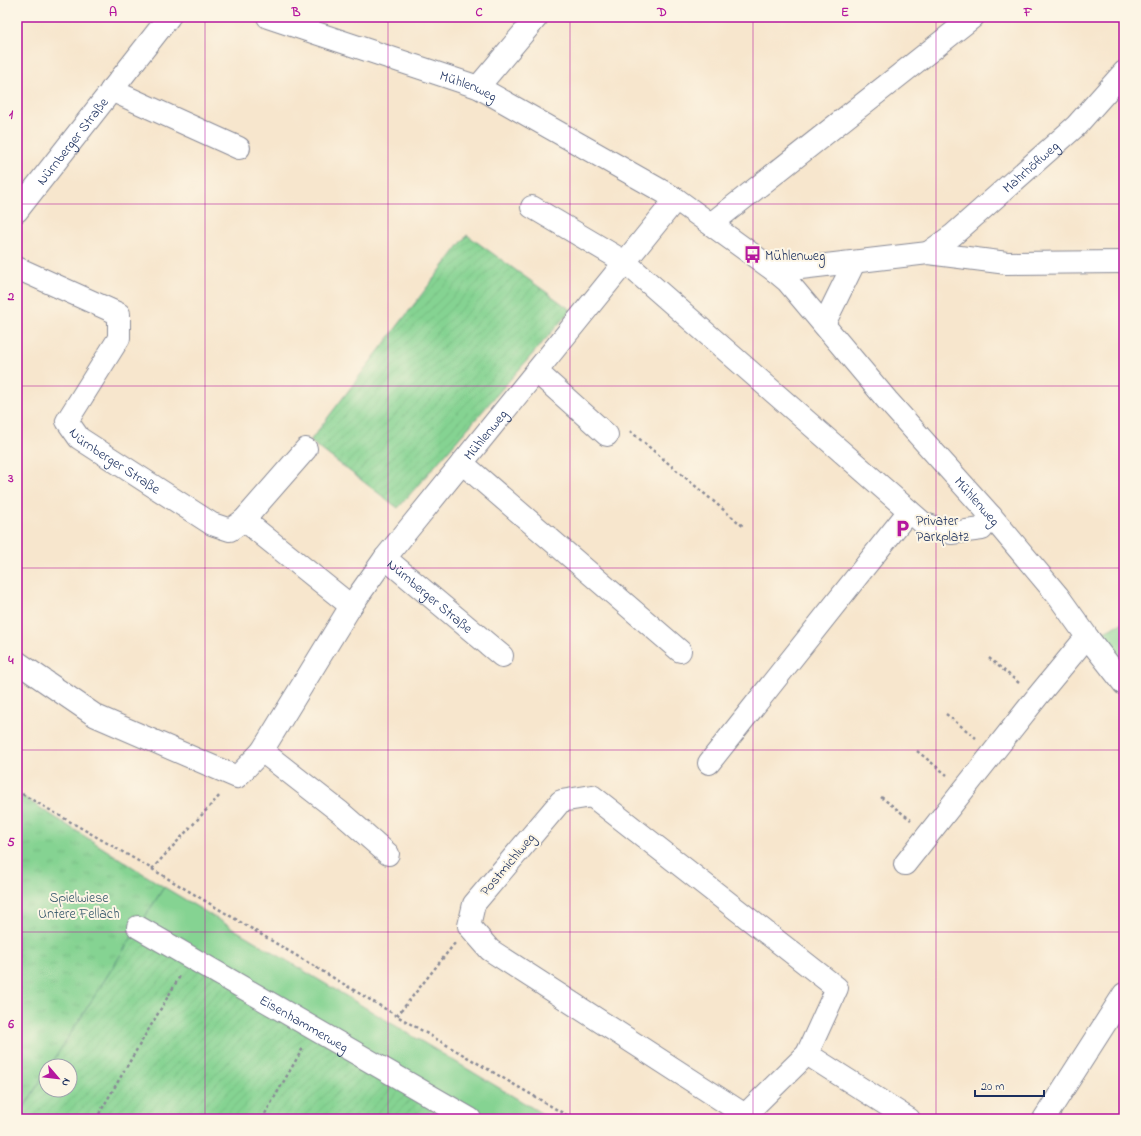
<svg xmlns="http://www.w3.org/2000/svg" width="1141" height="1136" viewBox="0 0 1141 1136" font-family="'Indie Flower',sans-serif">
  <defs>
    <pattern id="park-tufts" width="24" height="20" patternUnits="userSpaceOnUse"><rect width="24" height="20" fill="#85d392"/><path d="M3 7l-1-3M5 7V3M7 7l1-3M15 17l-1-3M17 17v-4M19 17l1-3" fill="none" stroke="#72b580"/></pattern>
    <pattern id="garden-furrows" width="10" height="10" patternUnits="userSpaceOnUse"><rect width="10" height="10" fill="#85d392"/><path d="M-1 1l2-2M0 10L10 0M9 11l2-2" fill="none" stroke="#72b580"/></pattern>
  </defs>
  <rect width="100%" height="100%" fill="#fcf5e5"/>
  <filter id="ink" filterUnits="userSpaceOnUse"><feTurbulence type="fractalNoise" baseFrequency=".025" numOctaves="2"/><feDisplacementMap in="SourceGraphic" scale="8" xChannelSelector="R" yChannelSelector="G"/><feConvolveMatrix kernelMatrix="1 2 1 2 8 2 1 2 1" color-interpolation-filters="sRGB"/></filter>
  <filter id="wash" filterUnits="userSpaceOnUse"><feTurbulence type="fractalNoise" baseFrequency=".012" numOctaves="4" result="noise"/><feDisplacementMap in="SourceGraphic" scale="16" xChannelSelector="R" yChannelSelector="G"/><feGaussianBlur stdDeviation="0.9" result="paint"/><feColorMatrix in="noise" values="0 0 0 0 0 0 0 0 0 0 0 0 0 0 0 0 0 1.4 0 .05"/><feComposite in="paint" operator="in"/></filter>
  <g filter="url(#wash)">
    <rect width="100%" height="100%" fill="#f7e6cd"/>
    <!-- grass -->
    <g fill="#85d392" stroke="#508178">
      <polygon points="1124,622 1124,682 1088,640"/>
      <polygon points="164,887 551,1119 468,1119 139,926"/>
    </g>
    <!-- park -->
    <polygon fill="url(#park-tufts)" stroke="#508178" points="17,793 164,887 50,1066 46,1066 46,1072 17,1118"/>
    <!-- garden -->
    <g fill="url(#garden-furrows)" stroke="#508178">
      <polygon points="467,235 571,310 398,508 310,441"/>
      <polygon points="139,926 468,1119 17,1119 46,1072 46,1090 70,1090 70,1066 50,1066"/>
    </g>
  </g>
  <g filter="url(#ink)">
    <g fill="none" stroke-linecap="round" stroke-linejoin="round">
      <defs>
        <g id="minor">
          <path id="s1" d="M268,17L478,87L676,199L775,271L787,281L887,400L991,516L1058,596L1088,638L1124,684"/>
          <polyline points="478,87 537,17"/>
          <polyline points="111,90 239,148"/>
          <polyline points="532,207 625,262 923,523 951,533 982,529 991,516"/>
          <path id="s2" d="M17,211L169,17"/>
          <polyline points="711,224 973,17"/>
          <path id="s3" d="M928,253L953,235L1076,126L1124,72"/>
          <path id="s4" d="M17,268L119,314V338L67,421L79,438L212,524L230,530L244,520L306,449"/>
          <polyline points="775,271 928,253 1007,263 1124,262"/>
          <polyline points="824,324 854,263"/>
          <polyline points="537,372 607,435"/>
          <polyline points="462,463 680,651"/>
          <polyline points="244,520 351,606"/>
          <path id="s5" d="M385,558L676,199"/>
          <polyline points="17,662 96,716 237,777 262,751 340,812 388,854"/>
          <path id="s6" d="M262,751L351,606L385,558L502,656"/>
          <polyline points="709,763 909,511"/>
          <polygon points="592,796 837,988 807,1054 745,1115 490,950 469,926 474,904 561,801"/>
          <polyline points="905,864 1037,697 1080,645 1088,638"/>
          <path id="s7" d="M138,927L470,1119"/>
          <polyline points="807,1054 909,1119"/>
          <polyline points="1044,1119 1124,994"/>
        </g>
      </defs>
      <!-- minor casing -->
      <use href="#minor" stroke="#898a96" stroke-width="24"/>
      <!-- path -->
      <g stroke="#898a96" stroke-width="2.5" stroke-dasharray="3 3" stroke-linecap="butt">
        <polyline points="630,431 744,527"/>
        <polyline points="989,658 1019,683"/>
        <polyline points="946,714 976,738"/>
        <polyline points="917,751 947,775"/>
        <polyline points="17,791 152,869 221,794"/>
        <polyline points="881,797 911,820"/>
        <polyline points="152,869 397,1016 573,1119"/>
        <polyline points="397,1016 455,943"/>
        <polyline points="96,1119 180,976"/>
        <polyline points="262,1119 303,1048"/>
      </g>
      <!-- minor -->
      <use href="#minor" stroke="#fff" stroke-width="22"/>
    </g>
  </g>
  <!-- grid -->
  <path fill="none" stroke="#b5179e" stroke-width="1" stroke-opacity="0.55" d="M205,17V1119M388,17V1119M570,17V1119M753,17V1119M936,17V1119M17,204H1124M17,386H1124M17,568H1124M17,750H1124M17,932H1124"/>
  <!-- icons -->
  <defs>
    <symbol id="bus-bare" viewBox="-9 -9 18 18"><path d="M-5-6H5V4H4V6H2V4H-2V6H-4V4H-5ZM-3.5-4V0h7V-4ZM-3.5 1.2v1.5H-2V1.2ZM2 1.2v1.5H3.5V1.2Z" fill="#b5179e" stroke="#fcf5e5" stroke-width="2.5" paint-order="stroke"/></symbol>
    <symbol id="parking-bare" viewBox="-9 -9 18 18"><path d="M-3.5-5.5H1a3.5 3.5 0 0 1 0 7H-1V5.5H-3.5ZM-1-3.4V-.6H.8a1.4 1.4 0 0 0 0-2.8Z" fill="#b5179e" stroke="#fcf5e5" stroke-width="2.5" paint-order="stroke"/></symbol>
  </defs>
  <g fill-rule="evenodd">
    <use href="#bus-bare" x="740" y="242" width="25" height="25"/>
    <use href="#parking-bare" x="890" y="516" width="25" height="25"/>
  </g>
  <g text-anchor="middle" stroke-width="4" stroke-linejoin="round" paint-order="stroke">
    <!-- street labels -->
    <g font-size="14" fill="#1b2f5e" stroke="#fcf5e5">
      <text dy="5" stroke="none"><textPath href="#s1" startOffset="212">Mühlenweg</textPath></text>
      <text dy="5" stroke="none"><textPath href="#s2" startOffset="89">Nürnberger Straße</textPath></text>
      <text dy="5" stroke="none"><textPath href="#s3" startOffset="134">Mahrhöflweg</textPath></text>
      <text dy="5" stroke="none"><textPath href="#s5" startOffset="159">Mühlenweg</textPath></text>
      <text dy="5" stroke="none"><textPath href="#s4" startOffset="297">Nürnberger Straße</textPath></text>
      <text dy="5" stroke="none"><textPath href="#s1" startOffset="878">Mühlenweg</textPath></text>
      <text dy="5" stroke="none"><textPath href="#s6" startOffset="288">Nürnberger Straße</textPath></text>
      <text transform="translate(507 864) rotate(-50)" y="5">Postmichlweg</text>
      <text dy="5" stroke="none"><textPath href="#s7" startOffset="192">Eisenhammerweg</textPath></text>
    </g>
    <!-- poi labels -->
    <g font-size="14" fill="#1b2f5e" stroke="#fcf5e5" text-anchor="start">
      <text x="765" y="260">Mühlenweg</text>
      <text x="916" y="525">Privater<tspan x="916" dy="16">Parkplatz</tspan></text>
    </g>
    <!-- park labels -->
    <g font-size="14" fill="#36586b" stroke="#fcf5e5">
      <text x="79" y="902">Spielwiese<tspan x="79" dy="16">Untere Fellach</tspan></text>
    </g>
  </g>
  <!-- margin -->
  <rect width="1141" height="1136" fill="none" stroke="#fcf5e5" stroke-width="44"/>
  <!-- north arrow -->
  <g transform="translate(58 1078) rotate(118)"><circle r="19" fill="#fcf5e5" stroke="#a2a6af"/>
  <path d="M0-3L7 15L0 10L-7 15Z" fill="#b5179e"/>
  <text y="-6" font-size="11" font-weight="bold" text-anchor="middle" fill="#1b2f5e">N</text>
  </g>
  <!-- scale -->
  <path d="M975 1090v6h69v-6" fill="none" stroke="#1b2f5e" stroke-width="2"/>
  <text x="981" y="1090" font-size="12" fill="#1b2f5e" stroke="#fcf5e5" stroke-width="3" paint-order="stroke">20 m</text>
  <rect x="22" y="22" width="1097" height="1092" fill="none" stroke="#b5179e" stroke-width="1.5"/>
  <g font-size="13" text-anchor="middle" font-weight="bold" fill="#b5179e">
    <text x="113" y="16">A</text>
    <text x="296" y="16">B</text>
    <text x="479" y="16">C</text>
    <text x="662" y="16">D</text>
    <text x="845" y="16">E</text>
    <text x="1028" y="16">F</text>
    <text x="11" y="118">1</text>
    <text x="11" y="300">2</text>
    <text x="11" y="482">3</text>
    <text x="11" y="664">4</text>
    <text x="11" y="846">5</text>
    <text x="11" y="1028">6</text>
  </g>
</svg>
